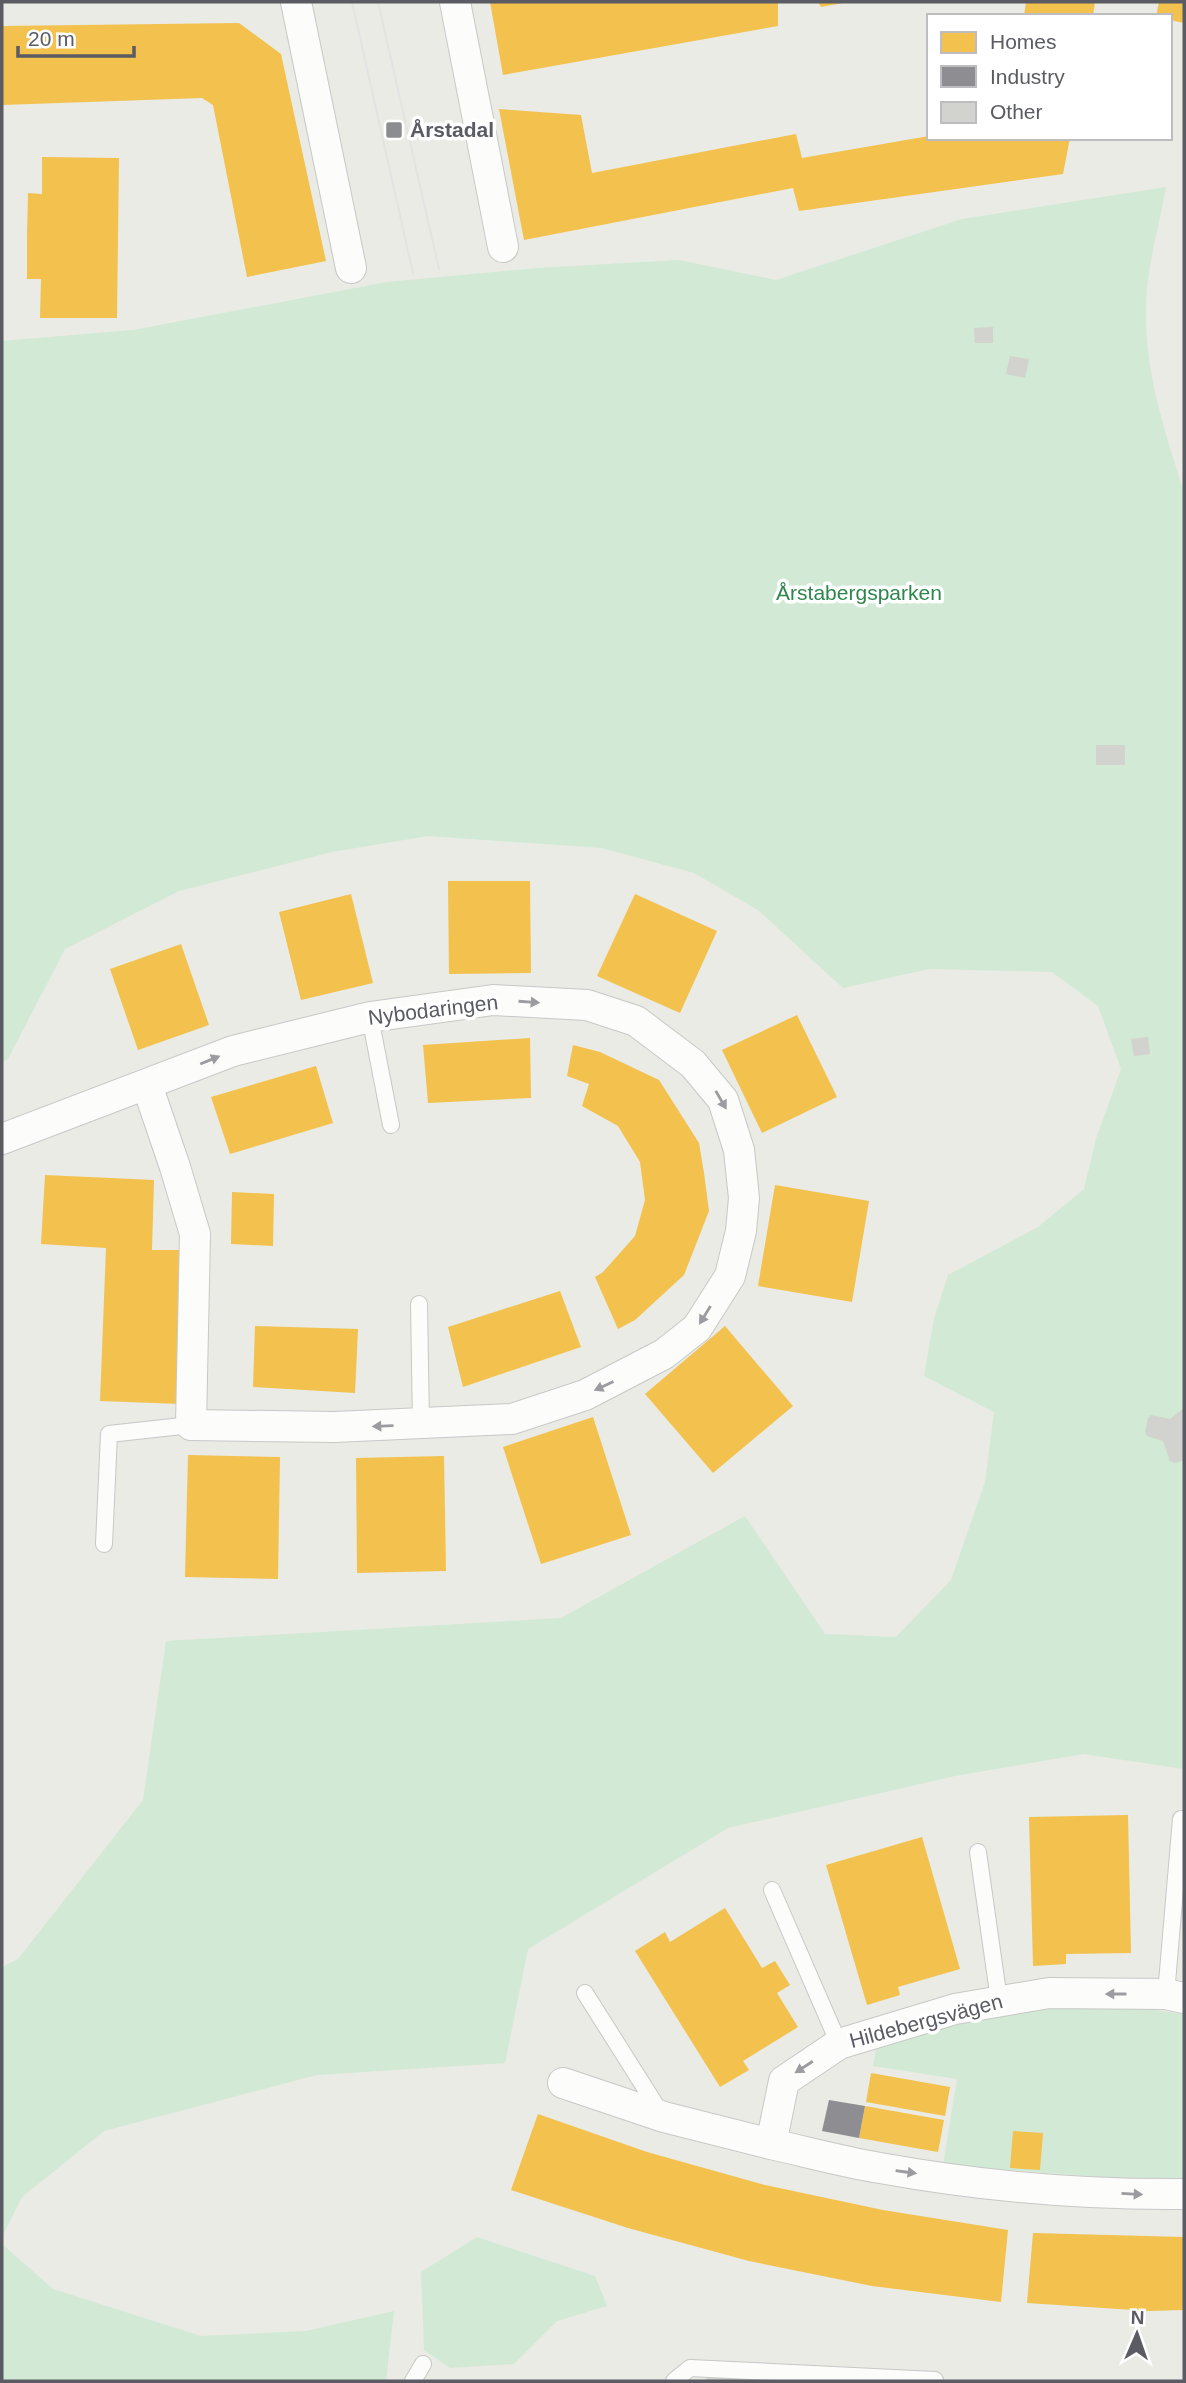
<svg xmlns="http://www.w3.org/2000/svg" width="1186" height="2383" viewBox="0 0 1186 2383" font-family="Helvetica,sans-serif">
  <rect width="100%" height="100%" fill="#eaebe4"/>
  <!-- green -->
  <g fill="#d1e9d5">
    <path d="M1166,187C1160,220 1151,254 1147,287C1140,358 1163,426 1184,492V1769L1084,1754L955,1776L728,1828L528,1949L505,2063L317,2075L104,2131L22,2197L2,2237V1967L18,1959L143,1800L166,1641L561,1618L745,1516L825,1634L896,1637L951,1580L985,1482L994,1412L924,1376L934,1319L948,1275L1038,1227L1084,1189L1096,1139L1121,1069L1098,1006L1052,972L929,969L843,988L758,910L694,873L602,848L428,836L332,852L179,891L65,949L8,1059L2,1062V341L133,330L387,282L537,268L679,260L776,280L962,219Z"/>
    <polygon points="1036,2006 1139,2008 1184,2014 1184,2178 1143,2180 943,2165 957,2079 873,2066 877,2044 955,2022"/>
    <polygon points="477,2237 595,2276 607,2306 557,2321 514,2364 450,2368 424,2350 421,2272"/>
    <polygon points="2,2244 53,2289 201,2336 306,2331 394,2311 386,2381 2,2381"/>
  </g>
  <!-- homes -->
  <g fill="#f2c14e">
    <polygon points="490,2 778,2 778,26 503,75"/>
    <polygon points="818,2 843,2 843,3 821,7"/>
    <polygon points="1026,2 1095,2 1093,16 1024,16"/>
    <polygon points="1159,2 1184,2 1184,23 1170,20 1170,16 1156,16"/>
    <polygon points="239,23 281,54 326,261 247,277 213,105 202,98 2,105 2,26"/>
    <polygon points="499,109 581,115 592,173 796,134 802,158 929,136 929,138 1070,138 1063,174 799,211 793,188 524,240"/>
    <polygon points="42,157 119,158 117,318 40,318 41,279 27,279 27,238 28,193 42,194"/>
    <polygon points="448,881 530,881 531,973 449,974"/>
    <polygon points="351,894 373,983 301,1000 279,912"/>
    <polygon points="635,894 717,931 680,1013 597,976"/>
    <polygon points="181,944 209,1025 138,1050 110,969"/>
    <polygon points="797,1015 837,1097 762,1133 722,1050"/>
    <polygon points="530,1038 531,1098 428,1103 423,1045"/>
    <polygon points="573,1045 600,1052 659,1080 699,1143 704,1173 709,1211 684,1275 635,1320 618,1329 595,1277 603,1272 635,1236 645,1200 640,1162 618,1126 582,1106 589,1084 567,1076"/>
    <polygon points="316,1066 333,1123 230,1154 211,1097"/>
    <polygon points="45,1175 154,1180 152,1250 185,1250 181,1404 100,1401 106,1248 41,1244"/>
    <polygon points="775,1185 869,1201 852,1302 758,1286"/>
    <polygon points="232,1192 274,1194 273,1246 231,1244"/>
    <polygon points="560,1291 581,1347 463,1387 448,1327"/>
    <polygon points="255,1326 358,1329 355,1393 253,1387"/>
    <polygon points="725,1326 793,1406 713,1473 645,1394"/>
    <polygon points="593,1417 631,1535 541,1564 503,1447"/>
    <polygon points="188,1455 280,1457 278,1579 185,1577"/>
    <polygon points="444,1456 446,1571 357,1573 356,1458"/>
    <polygon points="1128,1815 1131,1953 1066,1954 1066,1964 1033,1966 1029,1817"/>
    <polygon points="922,1837 960,1969 898,1987 900,1995 867,2005 826,1865"/>
    <polygon points="725,1908 762,1968 775,1961 790,1985 777,1993 798,2027 743,2061 749,2070 720,2087 635,1951 665,1932 670,1942"/>
    <polygon points="871,2073 950,2087 945,2116 866,2102"/>
    <polygon points="865,2106 944,2120 938,2152 859,2138"/>
    <polygon points="538,2114 647,2152 765,2185 883,2210 1008,2230 1001,2302 872,2286 749,2261 628,2228 511,2190"/>
    <polygon points="1013,2131 1043,2133 1040,2170 1010,2168"/>
    <polygon points="1033,2233 1184,2237 1184,2310 1149,2311 1027,2303"/>
  </g>
  <!-- industry -->
  <polygon fill="#8d8d92" points="829,2100 865,2106 859,2138 822,2131"/>
  <!-- building -->
  <g fill="#d2d2ce">
    <polygon points="993,327 993,343 975,343 974,328"/>
    <polygon points="1010,356 1029,359 1025,378 1006,374"/>
    <rect x="1096" y="745" width="29" height="20"/>
    <polygon points="1148,1037 1150,1054 1134,1056 1131,1039"/>
    <polygon points="1184,1408 1184,1460 1175,1463 1170,1461 1163,1441 1147,1436 1145,1432 1148,1418 1151,1415 1170,1419"/>
    <polygon points="707,2375 776,2378 776,2381 706,2381"/>
  </g>
  <g fill="none" stroke-linecap="round" stroke-linejoin="round">
    <defs>
      <g id="lane">
        <polyline points="370,1017 391,1125"/>
        <polyline points="419,1304 421,1424"/>
        <polyline points="104,1544 109,1434 191,1425"/>
        <polyline points="978,1852 999,2000"/>
        <polyline points="772,1890 839,2044"/>
        <polyline points="585,1993 662,2115"/>
        <polyline points="1166,1994 1181,1819"/>
        <polyline points="413,2381 423,2364"/>
        <polyline points="674,2381 690,2368 935,2380"/>
      </g>
      <g id="street">
        <polyline points="296,2 351,268"/>
        <polyline points="455,2 503,247"/>
        <polyline points="2,1139 233,1051 370,1017 493,1000 587,1005 636,1021 693,1064 723,1100 739,1150 744,1198 741,1231 730,1276 697,1328 664,1354 585,1395 512,1419 335,1427 191,1425 195,1234 175,1167 147,1085"/>
        <path d="M1184,1998L1166,1994L1049,1993L955,2009L839,2044L784,2081L771,2144C807,2152 844,2162 880,2168C980,2186 1083,2195 1184,2194"/>
        <polyline points="563,2083 664,2117 771,2144"/>
      </g>
    </defs>
    <!-- lane casing -->
    <use href="#lane" stroke="#c7c8c7" stroke-width="18"/>
    <!-- street casing -->
    <use href="#street" stroke="#c7c8c7" stroke-width="32"/>
    <!-- lane -->
    <use href="#lane" stroke="#fcfcfb" stroke-width="16"/>
    <!-- street -->
    <use href="#street" stroke="#fcfcfb" stroke-width="30"/>
    <!-- tram -->
    <g stroke="#e3e3e3" stroke-width="2">
      <polyline points="352,2 413,273"/>
      <polyline points="378,2 439,269"/>
    </g>
  </g>
  <!-- one-way arrows -->
  <defs><path id="oneway-solid" d="M-6-.8H1V-3.2L6.5 0L1 3.2V.8H-6Z" transform="scale(1.75)"/></defs>
  <g fill="#9b9ba0">
    <use href="#oneway-solid" transform="translate(529 1002) rotate(4)"/>
    <use href="#oneway-solid" transform="translate(210 1060) rotate(-22)"/>
    <use href="#oneway-solid" transform="translate(721 1100) rotate(60)"/>
    <use href="#oneway-solid" transform="translate(705 1315) rotate(122)"/>
    <use href="#oneway-solid" transform="translate(604 1386) rotate(155)"/>
    <use href="#oneway-solid" transform="translate(383 1426) rotate(178)"/>
    <use href="#oneway-solid" transform="translate(1116 1994) rotate(-180)"/>
    <use href="#oneway-solid" transform="translate(804 2067) rotate(147)"/>
    <use href="#oneway-solid" transform="translate(906 2172) rotate(8)"/>
    <use href="#oneway-solid" transform="translate(1132 2194) rotate(3)"/>
  </g>
  <!-- markers -->
  <rect fill="#8c8d90" stroke="#fff" stroke-width="2.5" x="385" y="121" width="18" height="18" rx="3.5"/>
  <g text-anchor="middle" stroke-width="7" stroke-linejoin="round" paint-order="stroke">
    <!-- poi labels -->
    <g font-size="21" font-weight="bold" fill="#5a5b63" stroke="#fff" text-anchor="start">
      <text x="410" y="137">Årstadal</text>
    </g>
    <!-- park labels -->
    <g font-size="21" fill="#2e864c" stroke="#fff">
      <text x="859" y="600">Årstabergsparken</text>
    </g>
    <!-- street labels -->
    <g font-size="21" fill="#5a5b63" stroke="#fff">
      <text transform="translate(433 1010) rotate(-7)" y="7">Nybodaringen</text>
      <text transform="translate(926 2021) rotate(-15)" y="7">Hildebergsvägen</text>
    </g>
  </g>
  <!-- border -->
  <rect width="1186" height="2383" fill="none" stroke="#5a5b63" stroke-width="7"/>
  <!-- legend -->
  <rect x="927" y="14" width="245" height="126" fill="#ffffff" stroke="#bdbdc1" stroke-width="2"/>
  <rect x="941" y="32" width="35" height="21" fill="#f2c14e" stroke="#bdbdc1" stroke-width="2"/>
  <text x="990" y="49" font-size="21" fill="#5a5b63">Homes</text>
  <rect x="941" y="66" width="35" height="21" fill="#8d8d92" stroke="#bdbdc1" stroke-width="2"/>
  <text x="990" y="84" font-size="21" fill="#5a5b63">Industry</text>
  <rect x="941" y="102" width="35" height="21" fill="#d2d2ce" stroke="#bdbdc1" stroke-width="2"/>
  <text x="990" y="119" font-size="21" fill="#5a5b63">Other</text>
  <!-- north arrow -->
  <g transform="translate(1137 2334) rotate(2)" stroke="#ffffff" stroke-width="5" paint-order="stroke">
  <path d="M0-5L12 26L0 18L-12 26Z" fill="#5a5b63"/>
  <text y="-10" font-size="19" font-weight="bold" text-anchor="middle" fill="#5a5b63">N</text>
  </g>
  <!-- scale -->
  <path d="M18 46v10h116v-10" fill="none" stroke="#5a5b63" stroke-width="3.5"/>
  <text x="28" y="46" font-size="21" fill="#5a5b63" stroke="#ffffff" stroke-width="5" paint-order="stroke">20 m</text>
</svg>
